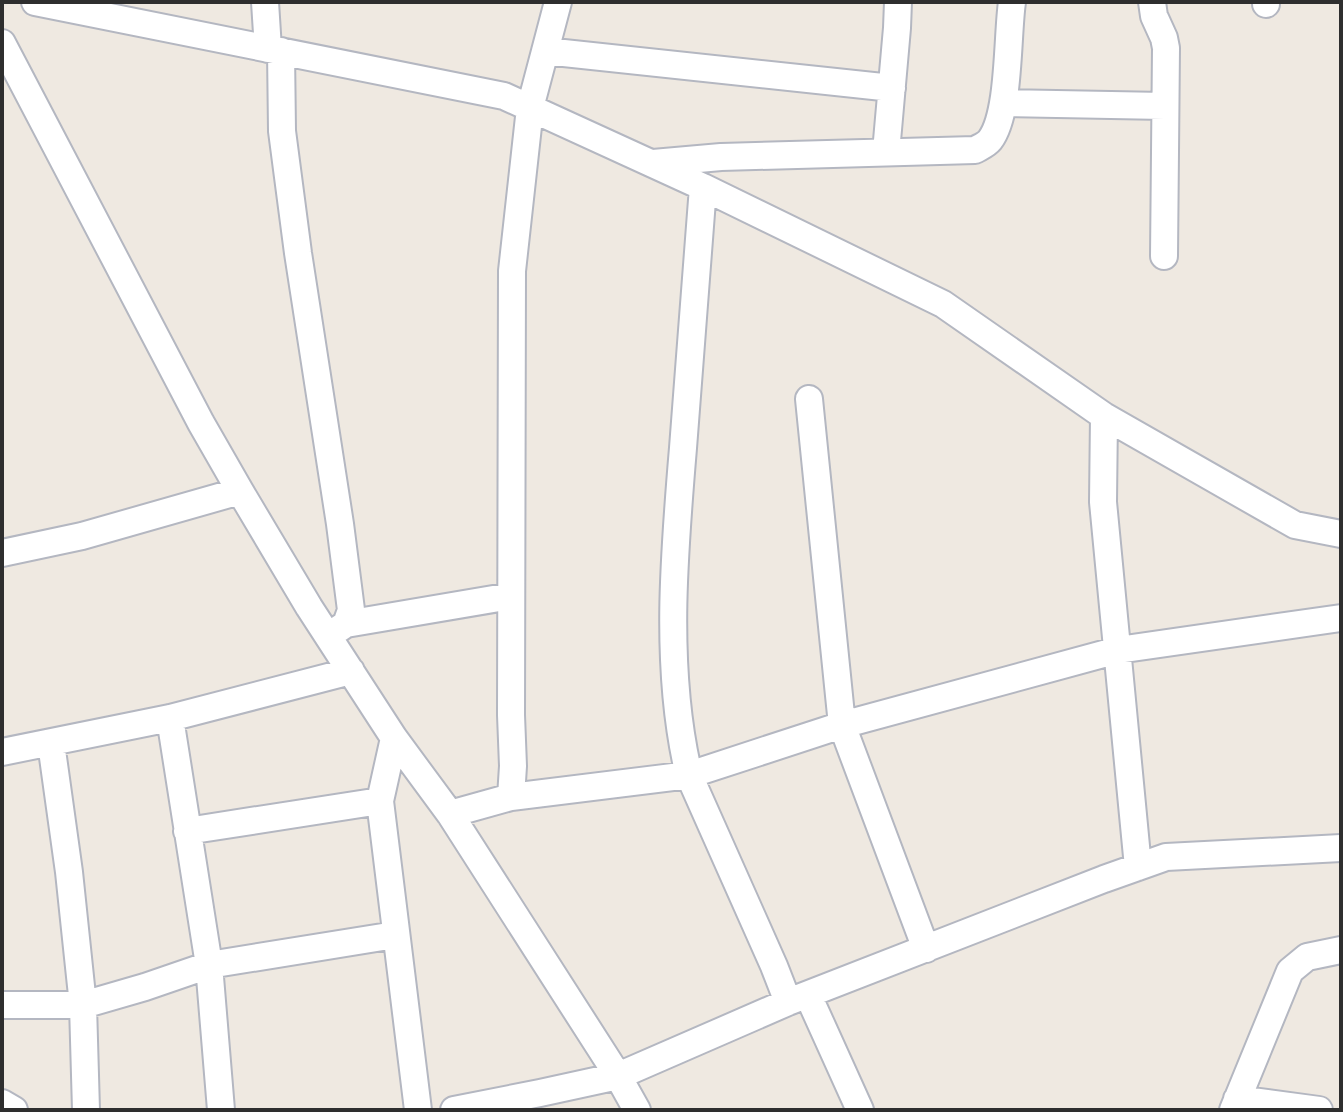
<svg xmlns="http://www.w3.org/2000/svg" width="1343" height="1112" viewBox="0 0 1343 1112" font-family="Commissioner,sans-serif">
<rect width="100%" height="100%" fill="#efe9e1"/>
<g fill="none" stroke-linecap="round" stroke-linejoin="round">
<defs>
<path id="minor" d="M35 2 504 96 703 187 943 304 1104 416 1295 525 1341 534
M265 2 268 49
M1152 2 1154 16 1164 38 1166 48 1164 256
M1266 4V2
M2 43 201 423 240 491 309 607 394 738 450 814 618 1076 637 1110
M281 51 282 131 298 253 340 524 351 610 346 624
M545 51 892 88
M1003 103 1165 106
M886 152 897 28 898 2
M653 163 721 157 975 150C980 147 986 145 990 140 1010 114 1007 36 1012 2
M703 187C696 274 689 361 683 448 674 554 664 671 689 775L774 966 788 1002
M809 399 842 725 926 949
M1104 416 1103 502 1138 867
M2 553 82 536 240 491
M334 632 346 624 511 596
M170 718 209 965 221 1110
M394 738 380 801 418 1110
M51 743 69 872 83 1005 86 1110
M2 752 170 718 351 671
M511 797 513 766 511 715 512 271 530 108 558 2
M450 814 511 797 689 775 842 725 1118 650 1341 618
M187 831 380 801
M808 995 860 1110
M2 1005H83L145 987 209 965 395 935
M1237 1099 1319 1110
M2 1103 14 1110
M454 1110 540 1093 618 1076 788 1002 1104 879 1166 857 1341 848
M1233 1110 1290 971 1307 957 1341 950"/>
</defs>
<use href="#minor" stroke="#b4b7c1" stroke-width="30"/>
<use href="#minor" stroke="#fff" stroke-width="26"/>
</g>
<rect width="1343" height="1112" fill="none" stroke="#2e2e2e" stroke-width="8"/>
</svg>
